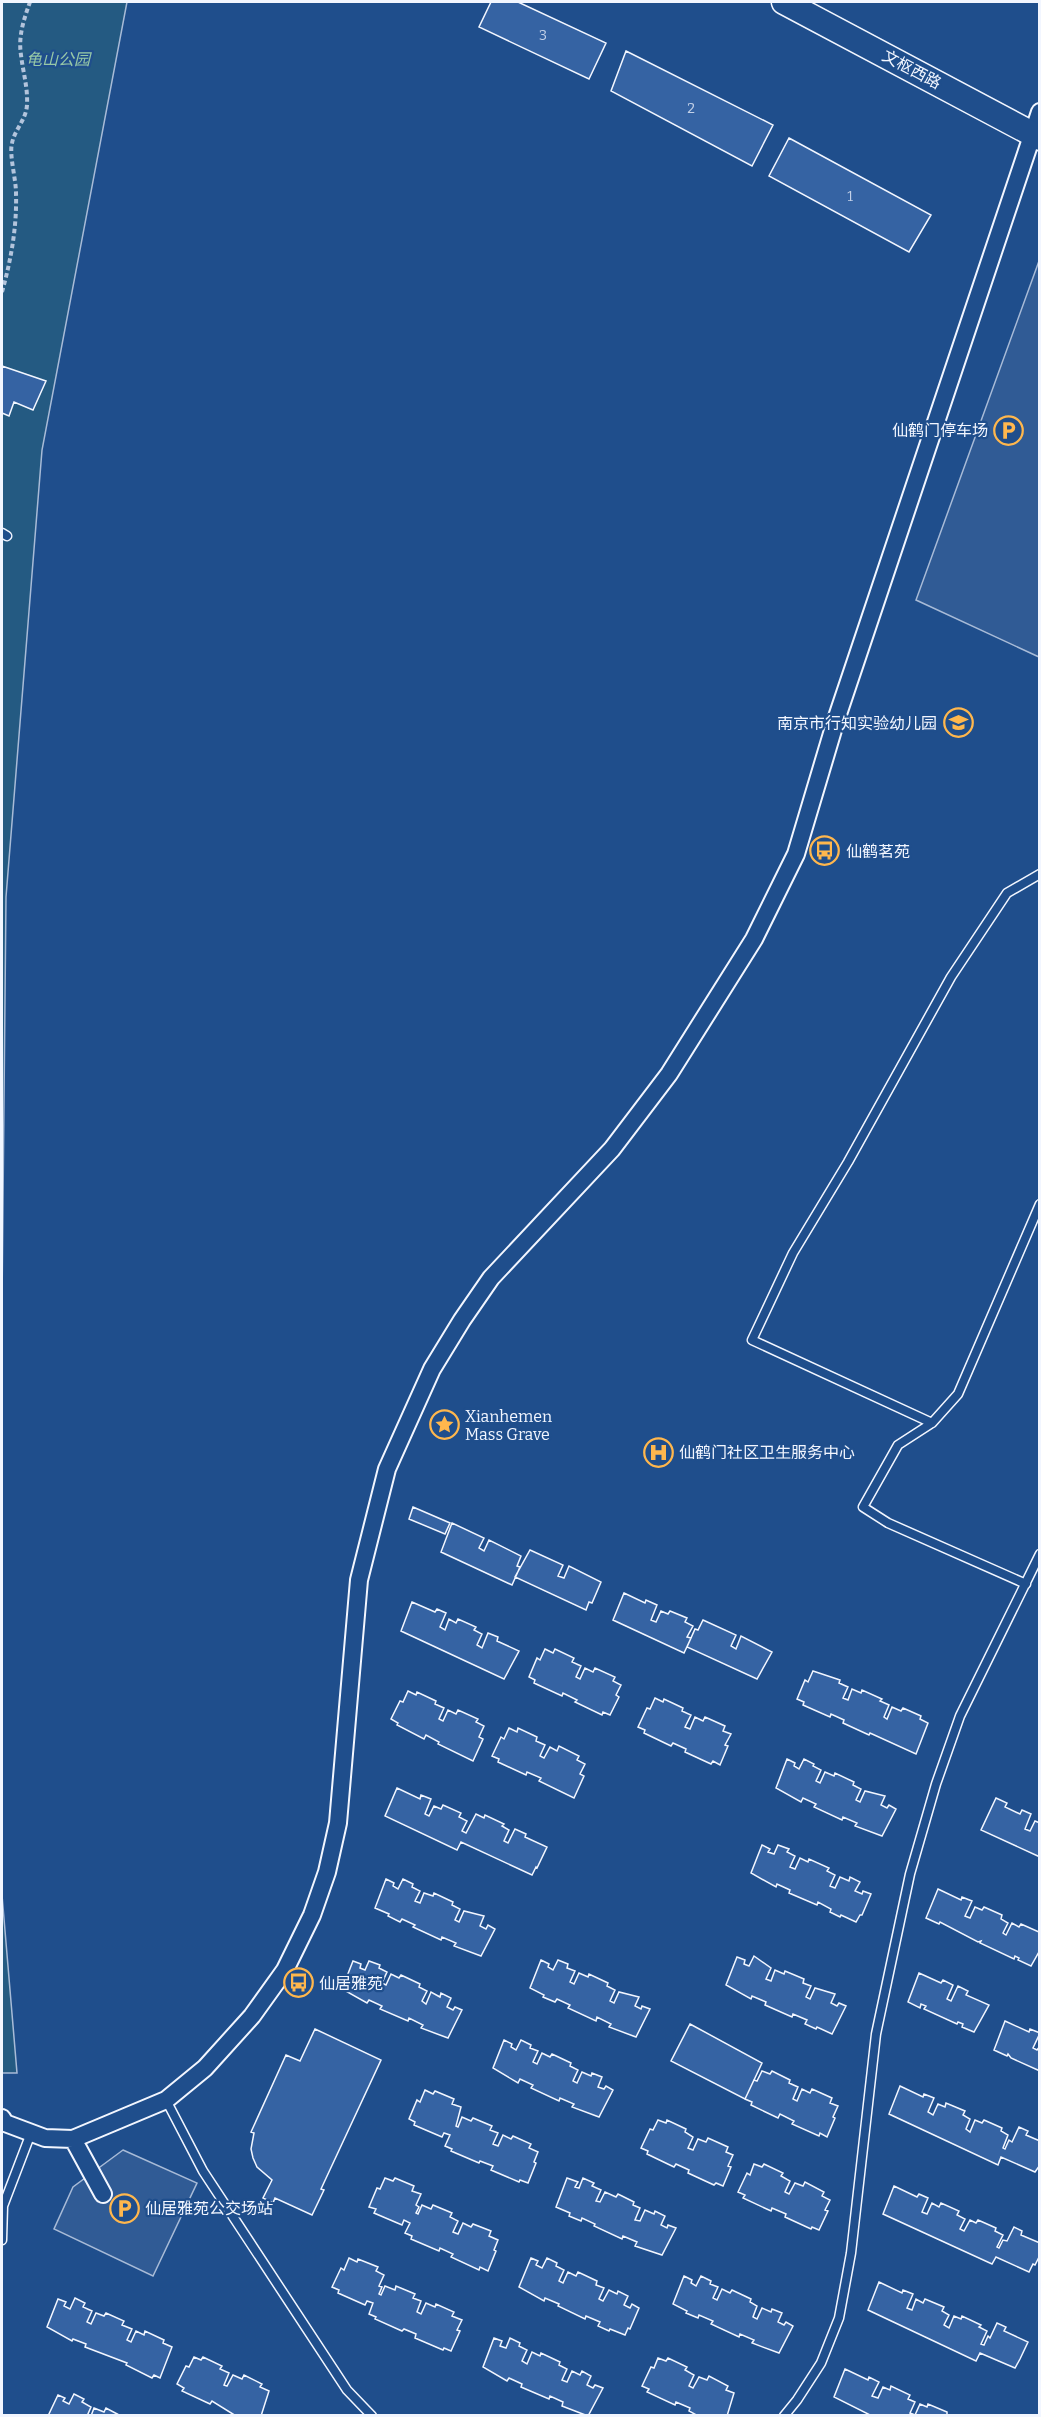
<svg xmlns="http://www.w3.org/2000/svg" width="1041" height="2417" viewBox="0 0 1041 2417" font-family="Bitter,'Noto Sans SC',serif">
<rect width="100%" height="100%" fill="#1f4e8c"/>
<path fill="#245a82" stroke="#a8bbd7" stroke-width="1.5" d="M2 2H127L42 450 6 897 2 1304Z
M2 1895 17 2073H2Z"/>
<path fill="#305b95" stroke="#a8bbd7" stroke-width="1.5" d="M1039 261V657L916 600Z
M123 2150 197 2183 153 2276 54 2229 73 2187Z"/>
<path fill="#3563a3" stroke="#f2f6ff" stroke-width="1.5" d="M491 2H518L606 43 589 79 479 27Z
M626 51 773 125 752 166 611 91Z
M789 138 931 215 909 252 769 176Z
M2 366 46 381 33 410 14 402 9 416 2 413Z
M413 1507 450 1523 445 1534 409 1519Z
M452 1523 484 1538 479 1548 484 1551 489 1540 521 1556 517 1566 520 1567 512 1585 441 1552Z
M530 1550 563 1565 558 1576 564 1578 569 1566 601 1582 592 1603 589 1602 586 1610 515 1577Z
M624 1593 645 1603 646 1600 657 1605 651 1620 656 1622 661 1611 668 1614 670 1611 687 1618 685 1622 693 1626 687 1637 691 1638 684 1653 613 1620Z
M412 1602 435 1612 437 1609 446 1613 440 1627 445 1630 449 1619 456 1623 458 1619 476 1627 474 1630 482 1634 477 1645 482 1648 488 1633 498 1637 497 1641 519 1651 504 1679 401 1631Z
M703 1620 736 1635 731 1646 736 1649 741 1636 772 1652 757 1679 687 1647 695 1629 698 1630Z
M545 1649 553 1653 555 1649 574 1658 572 1662 581 1666 576 1677 580 1679 585 1668 593 1672 595 1668 615 1677 613 1681 621 1685 616 1695 619 1697 610 1715 603 1712 602 1715 575 1702 577 1700 563 1693 562 1696 534 1683 535 1680 529 1677 537 1658 540 1660Z
M813 1671 840 1680 839 1683 848 1687 843 1698 848 1700 852 1689 861 1693 862 1690 882 1699 880 1701 889 1705 884 1717 887 1719 892 1707 901 1711 903 1708 921 1716 920 1719 928 1723 916 1754 870 1733 869 1735 843 1723 844 1720 831 1714 830 1717 803 1705 804 1702 797 1699 805 1680 808 1682Z
M408 1691 416 1695 417 1692 436 1701 435 1704 444 1708 439 1719 443 1721 448 1710 456 1714 458 1710 478 1719 476 1722 484 1726 479 1737 483 1739 473 1761 438 1744 439 1742 426 1735 424 1739 397 1725 398 1723 391 1719 400 1701 403 1702Z
M655 1698 663 1702 664 1699 683 1708 682 1711 691 1715 685 1727 690 1729 695 1717 703 1721 705 1717 725 1726 723 1731 731 1734 725 1745 728 1746 720 1765 713 1761 711 1764 685 1752 686 1749 673 1743 671 1746 644 1733 645 1730 638 1727 647 1708 650 1709Z
M509 1728 517 1732 518 1728 537 1737 536 1741 545 1745 540 1756 544 1758 550 1747 557 1751 559 1746 579 1756 577 1760 585 1764 580 1774 584 1776 574 1798 539 1781 541 1778 527 1772 526 1775 498 1762 499 1759 492 1756 501 1737 504 1739Z
M787 1759 795 1763 794 1766 799 1769 804 1759 814 1764 813 1766 821 1770 816 1781 820 1783 825 1772 834 1776 835 1773 854 1782 853 1785 861 1789 856 1800 860 1802 865 1791 885 1796 881 1805 887 1808 889 1805 896 1809 882 1836 855 1826 857 1823 843 1817 842 1820 814 1807 816 1804 803 1798 801 1802 776 1788Z
M397 1788 420 1799 421 1795 431 1799 425 1814 429 1816 434 1806 441 1809 443 1805 461 1813 459 1817 467 1821 462 1831 466 1833 476 1814 484 1818 485 1815 504 1824 502 1826 509 1830 504 1841 508 1843 515 1829 526 1834 525 1837 547 1847 537 1868 536 1867 532 1875 461 1842 457 1850 385 1816Z
M996 1798 1007 1803 1005 1807 1020 1814 1022 1810 1031 1814 1025 1829 1030 1831 1035 1821 1040 1823V1857L981 1830Z
M762 1845 770 1849 768 1852 774 1854 778 1845 789 1849 787 1852 795 1856 790 1867 795 1869 800 1858 808 1862 809 1859 829 1868 827 1871 835 1875 830 1886 835 1888 840 1877 849 1881 850 1877 860 1882 855 1891 862 1894 863 1891 871 1894 862 1915H860L856 1922 841 1915 840 1917 830 1912 831 1909 818 1902 817 1905 789 1893 790 1890 777 1884 776 1887 751 1873Z
M386 1879 394 1883 393 1886 398 1889 403 1879 413 1884 412 1887 420 1891 415 1901 420 1903 424 1893 433 1896 434 1893 453 1902 452 1905 460 1909 455 1920 459 1922 464 1911 484 1916 480 1926 486 1929 488 1925 495 1929 481 1956 454 1946 456 1943 442 1937 441 1940 413 1927 415 1925 402 1919 400 1922 388 1916 389 1914 375 1908Z
M938 1889 961 1900 962 1897 972 1901 965 1916 970 1918 975 1907 982 1910 984 1907 1002 1915 1001 1919 1008 1923 1003 1933 1006 1935 1012 1923 1019 1927 1021 1924 1039 1932 1040 1950 1031 1966 1018 1960 1019 1958 1015 1956 1014 1959 980 1943 981 1941 978 1942 940 1922 939 1924 926 1918Z
M754 1956 771 1968 766 1979 771 1981 775 1970 784 1974 785 1971 804 1979 803 1983 811 1986 806 1997 810 1999 815 1988 835 1994 831 2003 837 2006 839 2003 846 2006 832 2034 817 2027 816 2029 805 2024 807 2020 793 2014 792 2017 765 2005 766 2002 752 1996 751 1999 726 1985 737 1957 745 1960 744 1964 749 1966Z
M541 1960 549 1964 548 1967 553 1970 558 1960 568 1964 567 1968 575 1971 570 1982 574 1984 579 1973 588 1977 589 1974 608 1983 607 1986 615 1990 610 2001 614 2003 619 1992 639 1997 635 2006 641 2009 642 2006 650 2009 636 2037 609 2027 611 2024 597 2017 596 2021 568 2008 570 2005 557 1999 555 2002 543 1997 544 1995 530 1988Z
M353 1961 361 1964 360 1968 365 1970 369 1961 380 1965 379 1968 387 1972 382 1983 386 1985 391 1974 399 1978 401 1975 420 1984 419 1987 427 1991 422 2001 426 2004 431 1992 440 1997 441 1993 451 1998 447 2007 453 2010 455 2007 462 2010 448 2038 421 2028 423 2025 409 2018 408 2021 380 2009 382 2006 369 2000 367 2003 342 1989Z
M919 1973 941 1983 943 1980 953 1985 947 1999 951 2001 958 1986 968 1991 966 1995 989 2005 974 2032 962 2027 963 2024 958 2022 957 2024 924 2009 926 2006 921 2004 920 2008 908 2002Z
M1005 2021 1029 2032 1030 2029 1040 2033 1033 2048 1037 2050 1040 2046V2071L1011 2058 1008 2054 1007 2056 994 2050Z
M690 2024 762 2063 745 2099 671 2061Z
M315 2029 381 2060 321 2189 324 2190 312 2215 275 2198 273 2203 263 2198 272 2180 257 2167 253 2158 251 2149 254 2133 251 2132 286 2055 300 2061Z
M504 2040 512 2044 511 2047 516 2050 521 2040 531 2045 530 2048 538 2051 533 2062 537 2064 542 2053 550 2057 552 2054 571 2063 570 2066 578 2070 573 2081 577 2083 582 2072 591 2076 592 2073 602 2077 598 2087 604 2089 606 2086 613 2090 599 2117 572 2107 574 2104 560 2098 559 2101 531 2088 533 2085 520 2079 518 2083 493 2068Z
M762 2071 770 2074 772 2071 790 2080 789 2083 798 2087 793 2099 797 2101 802 2089 810 2093 812 2089 832 2098 830 2103 838 2106 833 2117 835 2118 827 2137 820 2133 819 2136 792 2124 794 2121 780 2114 778 2118 751 2105 752 2102 745 2099 754 2080 757 2081Z
M900 2086 923 2097 924 2094 934 2098 928 2112 933 2115 938 2104 945 2107 946 2103 965 2111 963 2115 970 2119 966 2129 970 2132 975 2120 982 2123 984 2120 1002 2128 1001 2131 1008 2135 1003 2148 1005 2149 1009 2140 1012 2142 1019 2127 1028 2131 1026 2135 1040 2141V2165L1035 2172 1001 2157 998 2165 889 2114Z
M425 2090 433 2094 435 2091 454 2099 452 2104 461 2107 456 2126 458 2127 462 2117 471 2121 473 2118 492 2126 490 2130 498 2133 493 2144 498 2146 503 2135 511 2139 513 2136 531 2144 529 2148 538 2152 534 2162 536 2163 528 2183 520 2180 519 2182 491 2170 493 2166 480 2161 479 2163 451 2151 452 2149 445 2146 450 2135 444 2133 442 2137 414 2125 415 2122 409 2119 417 2100 420 2102Z
M658 2120 666 2123 667 2120 686 2129 685 2132 693 2137 688 2148 693 2150 698 2139 706 2142 708 2138 728 2147 726 2152 733 2155 728 2166 731 2167 723 2186 716 2183 714 2185 688 2173 689 2170 676 2164 674 2167 647 2154 648 2151 641 2148 650 2129 653 2130Z
M754 2164 762 2167 764 2164 783 2173 781 2176 790 2181 785 2192 789 2194 795 2183 803 2186 805 2182 824 2192 822 2196 830 2200 825 2210 828 2211 819 2230 812 2227 811 2229 785 2217 786 2214 772 2208 771 2211 743 2198 745 2195 738 2192 747 2173 750 2175Z
M385 2178 393 2181 395 2178 414 2186 412 2191 421 2194 416 2205 419 2207 416 2213 418 2214 422 2205 431 2209 433 2205 452 2213 450 2217 458 2221 453 2232 458 2234 463 2223 471 2227 473 2224 491 2231 489 2236 498 2240 494 2250 496 2251 488 2271 480 2267 479 2270 451 2257 453 2254 440 2248 439 2251 411 2239 412 2236 405 2233 410 2223 404 2220 402 2225 374 2213 376 2209 369 2207 377 2188 380 2189Z
M567 2178 578 2182 575 2187 579 2188 583 2178 594 2183 592 2186 601 2190 596 2201 600 2202 605 2192 616 2197 618 2194 634 2202 633 2205 640 2208 635 2220 640 2221 645 2210 654 2214 655 2211 665 2216 661 2225 667 2228 668 2225 676 2228 662 2255 635 2246 637 2242 623 2236 622 2239 594 2226 595 2224 582 2218 581 2221 569 2216 570 2213 556 2207Z
M894 2186 917 2197 919 2194 928 2198 922 2212 927 2214 932 2203 939 2207 941 2203 959 2211 957 2215 965 2219 960 2229 964 2231 970 2220 976 2223 978 2220 996 2228 995 2231 1003 2235 997 2247 999 2248 1003 2240 1007 2241 1014 2227 1022 2231 1021 2235 1040 2243V2255L1035 2265 1033 2264 1029 2272 996 2257 992 2264 883 2214Z
M349 2258 357 2262 358 2259 378 2267 376 2271 384 2275 379 2286 382 2287 379 2294 381 2295 385 2286 395 2290 396 2286 415 2294 413 2298 421 2301 417 2312 421 2314 426 2303 435 2307 436 2304 454 2312 452 2316 462 2320 457 2330 460 2331 451 2351 444 2348 443 2350 415 2338 416 2334 404 2329 402 2331 375 2319 376 2317 369 2314 373 2303 367 2301 365 2305 338 2293 339 2290 332 2287 341 2268 344 2270Z
M531 2258 538 2261 536 2265 542 2268 547 2258 557 2263 556 2266 564 2270 559 2281 563 2283 568 2272 576 2276 578 2272 597 2281 596 2285 604 2288 599 2299 603 2301 609 2290 617 2294 618 2291 628 2296 624 2305 630 2308 632 2304 639 2308 630 2329 628 2328 625 2335 610 2329 609 2331 598 2326 600 2322 586 2316 585 2319 558 2306 559 2304 545 2298 544 2301 519 2287Z
M684 2276 692 2280 691 2283 696 2286 701 2276 711 2281 710 2284 718 2287 713 2298 717 2300 722 2289 730 2293 732 2290 751 2299 750 2302 757 2306 753 2317 757 2319 762 2308 771 2312 772 2309 782 2313 778 2322 784 2325 786 2322 793 2326 779 2353 752 2343 754 2340 740 2334 739 2337 711 2324 713 2321 699 2315 698 2318 686 2313 687 2311 673 2304Z
M879 2282 902 2293 903 2290 913 2294 907 2308 912 2310 916 2299 923 2303 925 2299 944 2307 942 2311 949 2315 944 2325 949 2328 954 2316 961 2319 962 2316 981 2325 979 2327 987 2331 981 2344 984 2345 988 2336 990 2338 997 2323 1006 2327 1004 2331 1028 2342 1020 2359 1015 2368 980 2353 976 2361 868 2310Z
M75 2298 85 2303 83 2307 92 2311 87 2322 91 2324 96 2313 104 2316 106 2313 124 2321 122 2325 132 2329 127 2340 131 2342 136 2331 144 2335 145 2331 164 2340 163 2343 172 2347 160 2378 154 2375 152 2378 126 2365 127 2363 85 2347 86 2344 73 2339 72 2341 47 2327 58 2299 66 2302 64 2306 70 2309Z
M494 2338 502 2341 500 2346 506 2348 510 2338 520 2343 519 2346 527 2350 522 2361 527 2364 532 2352 540 2356 541 2353 560 2362 559 2365 567 2369 562 2380 567 2382 572 2371 580 2375 582 2371 591 2376 587 2385 593 2388 595 2385 603 2388 588 2416 562 2406 563 2402 550 2396 549 2399 521 2387 522 2384 509 2378 507 2381 483 2367Z
M194 2357 201 2360 203 2357 222 2366 220 2369 229 2373 224 2385 227 2386 233 2375 242 2379 244 2375 262 2384 260 2387 269 2391 261 2416H236L212 2401 210 2404 182 2391 184 2388 177 2384 186 2366 189 2367Z
M658 2358 666 2361 668 2358 687 2367 685 2370 694 2375 689 2386 693 2388 699 2377 707 2380 709 2376 728 2386 726 2390 734 2393 727 2416H698L689 2411 690 2408 676 2402 675 2405 647 2392 649 2389 642 2386 651 2367 654 2368Z
M845 2369 868 2380 869 2377 879 2382 872 2396 878 2398 883 2387 890 2390 891 2386 910 2395 908 2399 915 2402 910 2413 915 2415 920 2404 927 2407 928 2404 947 2412V2416H872L834 2397Z
M74 2394 84 2399 82 2402 91 2407 87 2416H48L58 2395 65 2398 63 2401 69 2404Z
M94 2408 104 2412 106 2408 121 2416H91Z"/>
<g fill="none" stroke-linecap="round" stroke-linejoin="round">
<defs>
<path id="lane" d="M2 533 7 536
M932 1423 752 1340 793 1253 848 1162 951 977 1007 893 1040 874
M1026 1584 888 1523 863 1507 898 1445 932 1423 958 1394 1040 1204
M166 2100 203 2171 347 2390 372 2416
M2 2240 3 2206 31 2133
M784 2416 797 2400 821 2363 839 2318 851 2253 876 2034 910 1874 936 1784 960 1716 1040 1554"/>
<path id="street" d="M2 2118 5 2123 45 2138 73 2139 166 2100 205 2068 252 2016 285 1970 312 1915 327 1872 338 1823 359 1580 387 1469 432 1369 462 1320 491 1278 612 1149 669 1074 754 939 796 854 836 720 1040 112
M73 2139 103 2194"/>
<path id="secondary" d="M784 2 1040 138"/>
</defs>
<use href="#lane" stroke="#f2f6ff" stroke-width="11"/>
<use href="#street" stroke="#f2f6ff" stroke-width="20"/>
<use href="#secondary" stroke="#f2f6ff" stroke-width="27"/>
<path stroke="#b3c4dc" stroke-width="4" stroke-dasharray="4.5 3" stroke-linecap="butt" d="M2 292C11 260 17 227 16 193 16 179 9 155 12 143 15 129 26 120 27 105 28 88 23 72 21 55 18 36 24 19 30 2"/>
<use href="#lane" stroke="#1f4e8c" stroke-width="8"/>
<use href="#street" stroke="#1f4e8c" stroke-width="16"/>
<use href="#secondary" stroke="#1f4e8c" stroke-width="24"/>
</g>
<defs>
<symbol id="parking-ring" viewBox="-11 -11 22 22"><circle r="9.5" fill="#1f4e8c" stroke="#ffb74d" stroke-width="1.5"/><path d="M-3.5-5.5H1a3.5 3.5 0 0 1 0 7H-1V5.5H-3.5ZM-1-3.4V-.6H.8a1.4 1.4 0 0 0 0-2.8Z" fill="#ffb74d"/></symbol>
<symbol id="school-ring" viewBox="-11 -11 22 22"><circle r="9.5" fill="#1f4e8c" stroke="#ffb74d" stroke-width="1.5"/><path d="M0-5L7-2L0 1L-7-2ZM-4 1L0 2.5L4 1V4Q0 6-4 4Z" fill="#ffb74d"/></symbol>
<symbol id="bus-ring" viewBox="-11 -11 22 22"><circle r="9.5" fill="#1f4e8c" stroke="#ffb74d" stroke-width="1.5"/><path d="M-5-6H5V4H4V6H2V4H-2V6H-4V4H-5ZM-3.5-4V0h7V-4ZM-3.5 1.2v1.5H-2V1.2ZM2 1.2v1.5H3.5V1.2Z" fill="#ffb74d"/></symbol>
<symbol id="sight-ring" viewBox="-11 -11 22 22"><circle r="9.5" fill="#1f4e8c" stroke="#ffb74d" stroke-width="1.5"/><path d="M0-6L1.8-2.2L6-1.7L2.9 1.2L3.7 5.4L0 3.3L-3.7 5.4L-2.9 1.2L-6-1.7L-1.8-2.2Z" fill="#ffb74d"/></symbol>
<symbol id="hospital-ring" viewBox="-11 -11 22 22"><circle r="9.5" fill="#1f4e8c" stroke="#ffb74d" stroke-width="1.5"/><path d="M-5-5h3v3.5h4V-5h3V5h-3V1.5h-4V5h-3Z" fill="#ffb74d"/></symbol>
</defs>
<g fill-rule="evenodd">
<use href="#parking-ring" x="992" y="414" width="33" height="33"/>
<use href="#school-ring" x="942" y="706" width="33" height="33"/>
<use href="#bus-ring" x="808" y="834" width="33" height="33"/>
<use href="#sight-ring" x="428" y="1408" width="33" height="33"/>
<use href="#hospital-ring" x="642" y="1436" width="33" height="33"/>
<use href="#bus-ring" x="282" y="1966" width="33" height="33"/>
<use href="#parking-ring" x="108" y="2192" width="33" height="33"/>
</g>
<g text-anchor="middle" stroke-width="4.5" stroke-linejoin="round" paint-order="stroke">
<g font-size="14" fill="#c3d1e8">
<text x="543" y="40">3</text>
<text x="691" y="113">2</text>
<text x="850" y="201">1</text>
</g>
<g font-size="16" font-style="italic" fill="#97c8a6" stroke="#1f4e8c">
<text x="58" y="65">龟山公园</text>
</g>
<g font-size="16" fill="#f2f6ff" stroke="#1f4e8c">
<text transform="translate(912 69) rotate(28)" y="6">文枢西路</text>
</g>
<g font-size="16" fill="#f2f6ff" stroke="#1f4e8c" text-anchor="start">
<text x="988" y="436" text-anchor="end">仙鹤门停车场</text>
<text x="937" y="729" text-anchor="end">南京市行知实验幼儿园</text>
<text x="846" y="857">仙鹤茗苑</text>
<text x="465" y="1422">Xianhemen<tspan x="465" dy="18">Mass Grave</tspan></text>
<text x="679" y="1458">仙鹤门社区卫生服务中心</text>
<text x="319" y="1989">仙居雅苑</text>
<text x="145" y="2214">仙居雅苑公交场站</text>
</g>
</g>
<rect width="1041" height="2417" fill="none" stroke="#f2f6ff" stroke-width="6"/>
</svg>
